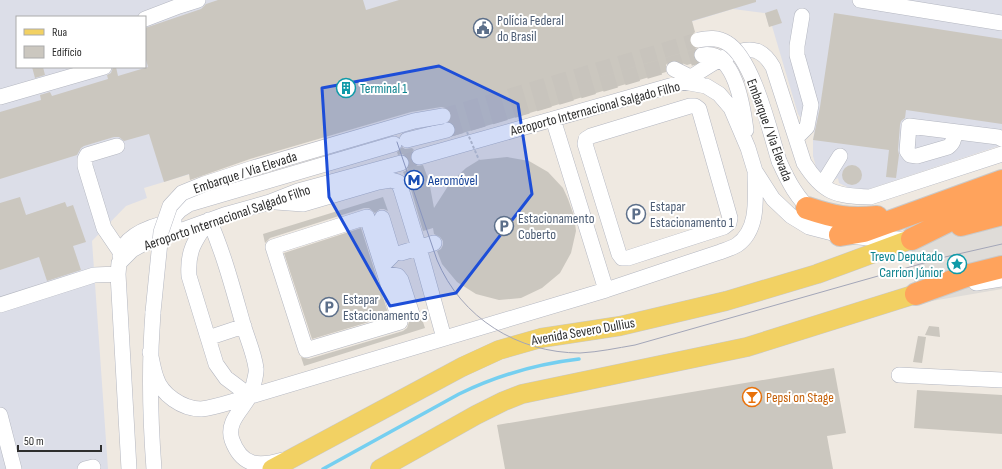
<svg xmlns="http://www.w3.org/2000/svg" width="1002" height="469" viewBox="0 0 1002 469" font-family="'Sofia Sans Condensed',sans-serif">
<rect width="100%" height="100%" fill="#efe9e1"/>
<path fill="#dcdee8" fill-rule="evenodd" d="M0 0H1002V131L999 146 863 191 851 189 839 183 838 178 832 181 818 174 813 156V140L818 107 802 117H800L798 114 772 26H769L765 13 733 9 144 188 147 198 126 206 92 241 108 469H0ZM17 17H145V67H17Z"/>
<path fill="#dfdcd8" d="M1002 193V289L920 303 915 294 911 239Z"/>
<g fill="none" stroke-linecap="round" stroke-linejoin="round">
<path stroke="#75cff0" stroke-width="3.5" d="M323 469 459 394C498 375 536 364 579 359"/>
</g>
<path fill="#cbc7bf" d="M218 0H363L366 10 399 0H756V2L692 21 695 32 690 37 689 41 691 46 696 49 693 55 694 59 697 62 687 65 673 60 669 61 666 65V72L453 136 456 133V128L454 124 450 122 452 114 450 111 446 108 441 107 411 112 250 159 190 180 189 174 164 182 149 134 124 141 119 137H114L84 146 81 148 77 155 0 179V112L41 100 40 95 50 92 52 96 108 79 107 75 111 73 113 67H116L118 76 148 67 145 56V28L201 9 206 4Z
M777 9 782 23 769 27 765 13Z
M834 13 1002 39V124L906 110 905 118 901 121 900 125 898 150 899 155 896 178 886 177 889 150 813 140 820 107Z
M32 67H43L45 75 35 78Z
M402 147 405 149 412 148 414 150 410 154V159L412 163 417 166 423 165 429 181 434 208 450 183 466 168 479 160 507 157 529 161 548 172 563 188 568 199 574 216 576 231 571 253 560 273 542 288 521 298 499 300 476 294 457 282 442 264 437 251 441 249 443 245V241L440 237 434 234 433 228 423 231 410 186 403 172 407 170 410 166V160L407 156 403 154 398 155 397 152Z
M842 175a10 10 0 1 1 20 0a10 10 0 1 1-20 0Z
M20 197 26 215 65 202 67 207 73 205 86 242 73 246 81 270 47 281 39 257 0 270V203Z
M383 197 388 211 384 209H380L375 213 369 208H364L270 238 265 243 263 234Z
M361 228 389 316 312 339 284 253Z
M421 316 425 328 304 366 301 357 309 359 403 331 407 328 409 322H415L419 320Z
M929 326 939 327 940 337 925 335Z
M918 336 926 337 922 363 913 362Z
M834 368 846 433 827 436 833 469H505L497 425Z
M917 390 1002 395V434L914 428Z"/>
<g fill="none" stroke-linecap="round" stroke-linejoin="round">
<path stroke="#c8c4bd" stroke-width="15" stroke-dasharray="15 8" stroke-linecap="butt" d="M443 116 698 40
M447 130 702 55
M401 163 419 157"/>
<defs>
<path id="minor" d="M860 0 1002 23
M145 19 179 6 198 0
M702 55C735 49 743 107 746 130
M674 69 698 81
M684 82C701 71 736 44 757 51 764 54 769 60 773 67L804 163C823 193 835 196 870 197L1002 154
M0 97 104 67
M690 106H695L699 109 730 218 729 223 724 227 628 258H622L619 254 585 144 586 139 591 136Z
M553 119 606 290
M955 132C954 138 954 143 948 147L917 156 910 155 907 151 909 126 998 137 1002 139
M796 138 807 127 811 105 797 55V46L802 16
M407 140 447 130
M117 146 87 155 85 159V166L104 228 121 253
M419 157 684 82 706 86 719 94 731 108 748 148 755 171 773 199 791 216 809 227 840 235 878 239H905
M779 161C788 181 797 199 815 214
M822 185 840 156
M276 202 303 204 378 182 391 180 398 182 401 189 419 248 444 338
M367 217 400 322 306 350 273 247Z
M382 218 392 251V256L383 265
M209 220C224 254 233 289 243 324 247 338 254 353 256 368 257 372 252 393 249 397 242 410 226 422 232 440 242 467 259 467 283 460
M209 220C195 240 187 251 189 276L216 364 226 378 250 396
M169 222 180 210 189 204 394 144
M401 253 434 243
M120 256C124 234 154 225 174 221
M386 274 398 276 401 280 412 314
M976 283 1002 279
M0 305 94 275 118 274
M153 312C149 365 150 417 154 469
M208 338 244 326
M150 352C152 360 153 369 156 377 161 394 182 409 201 409 211 408 221 405 231 402L606 290 720 252C725 250 732 248 737 245 760 229 755 196 755 171
M899 375 1002 380
M0 415 14 469
M85 469 93 467
M129 469 118 274 119 263 132 250 141 245 224 215 270 202 298 191 401 163"/>
<path id="major" d="M272 469 462 367 499 350 541 338 620 326 726 301 817 274 912 239
M380 469 476 415 504 401 522 394 747 347 916 294"/>
<path id="highway" d="M807 208C834 217 848 220 877 217
M961 225 1002 214
M840 235 864 231 1002 181
M912 239 987 202 1002 196
M916 294 966 276 1002 267"/>
</defs>
<use href="#minor" stroke="#b4b7c1" stroke-width="16"/>
<use href="#major" stroke="#c9c9c9" stroke-width="20"/>
<use href="#highway" stroke="#c9c9c9" stroke-width="24"/>
<use href="#minor" stroke="#fff" stroke-width="15"/>
<use href="#major" stroke="#f2d163" stroke-width="19"/>
<use href="#highway" stroke="#ffa35c" stroke-width="22"/>
<path stroke="#a3a6b8" stroke-width="1" d="M397 142 437 260C461 318 518 353 580 353 599 352 617 348 635 345L945 257 1002 244"/>
<defs>
<path id="minor-bridge" d="M698 40C708 38 718 37 727 43 753 58 770 132 779 161
M153 312 161 232 170 206 182 193 204 184 253 168 414 121 443 116"/>
</defs>
<use href="#minor-bridge" stroke="#b4b7c1" stroke-width="16" stroke-linecap="butt"/>
<path stroke="#c9c9c9" stroke-width="2" stroke-dasharray="3 2" stroke-linecap="butt" d="M467 132 479 160"/>
<use href="#minor-bridge" stroke="#fff" stroke-width="15"/>
</g>
<path fill="#1d4ed8" fill-opacity="0.2" stroke="#1d4ed8" stroke-width="3" stroke-linejoin="round" d="M439 66 518 104 532 194 456 293 390 306 329 197 322 88Z"/>
<defs>
<symbol id="civic-ring" viewBox="-11 -11 22 22"><circle r="9.5" fill="#fff" stroke="#5c6f8a" stroke-width="1.5"/><path d="M-.6-6.5H3V-4.5H.6V-3L4-1V1h2V6H-6V1h2V-1L-.6-3ZM-1.2 2.5V6h2.4V2.5Z" fill="#5c6f8a"/></symbol>
<symbol id="building-ring" viewBox="-11 -11 22 22"><circle r="9.5" fill="#fff" stroke="#0f9aa8" stroke-width="1.5"/><path d="M-4-6H4V6H1V3H-1V6H-4ZM-2.5-4.3h1.7v1.8h-1.7ZM.8-4.3h1.7v1.8H.8ZM-2.5-1h1.7V.8h-1.7ZM.8-1h1.7V.8H.8Z" fill="#0f9aa8"/></symbol>
<symbol id="metro-ring" viewBox="-11 -11 22 22"><circle r="9.5" fill="#fff" stroke="#1a4fb4" stroke-width="1.5"/><path d="M-5.5 5V-5H-3L0 0L3-5H5.5V5H3V-.5L0 4L-3-.5V5Z" fill="#1a4fb4"/></symbol>
<symbol id="parking-ring" viewBox="-11 -11 22 22"><circle r="9.5" fill="#fff" stroke="#5c6f8a" stroke-width="1.5"/><path d="M-3.5-5.5H1a3.5 3.5 0 0 1 0 7H-1V5.5H-3.5ZM-1-3.4V-.6H.8a1.4 1.4 0 0 0 0-2.8Z" fill="#5c6f8a"/></symbol>
<symbol id="sight-ring" viewBox="-11 -11 22 22"><circle r="9.5" fill="#fff" stroke="#0f9aa8" stroke-width="1.5"/><path d="M0-6L1.8-2.2L6-1.7L2.9 1.2L3.7 5.4L0 3.3L-3.7 5.4L-2.9 1.2L-6-1.7L-1.8-2.2Z" fill="#0f9aa8"/></symbol>
<symbol id="bar-ring" viewBox="-11 -11 22 22"><circle r="9.5" fill="#fff" stroke="#e8710a" stroke-width="1.5"/><path d="M-6-5H6L.8 .8V4.5H3.5V6h-7V4.5H-.8V.8Z" fill="#e8710a"/></symbol>
</defs>
<g fill-rule="evenodd">
<use href="#civic-ring" x="472" y="17" width="22" height="22"/>
<use href="#building-ring" x="335" y="77" width="22" height="22"/>
<use href="#metro-ring" x="403" y="169" width="22" height="22"/>
<use href="#parking-ring" x="625" y="203" width="22" height="22"/>
<use href="#parking-ring" x="493" y="215" width="22" height="22"/>
<use href="#sight-ring" x="946" y="253" width="22" height="22"/>
<use href="#parking-ring" x="318" y="296" width="22" height="22"/>
<use href="#bar-ring" x="741" y="386" width="22" height="22"/>
</g>
<g text-anchor="middle" stroke-width="4" stroke-linejoin="round" paint-order="stroke">
<g font-size="14" fill="#4e5e75" stroke="#fff" text-anchor="start">
<text x="497" y="25">Polícia Federal<tspan x="497" dy="16">do Brasil</tspan></text>
<text x="650" y="211">Estapar<tspan x="650" dy="16">Estacionamento 1</tspan></text>
<text x="518" y="223">Estacionamento<tspan x="518" dy="16">Coberto</tspan></text>
<text x="343" y="304">Estapar<tspan x="343" dy="16">Estacionamento 3</tspan></text>
</g>
<g font-size="14" fill="#0d838f" stroke="#fff" text-anchor="start">
<text x="360" y="93">Terminal 1</text>
<text x="943" y="261" text-anchor="end">Trevo Deputado<tspan x="943" dy="16">Carrion Júnior</tspan></text>
</g>
<g font-size="14" fill="#2e2e2e" stroke="#fff">
<text transform="translate(595 108) rotate(-15)" y="5">Aeroporto Internacional Salgado Filho</text>
<text transform="translate(770 130) rotate(70)" y="5">Embarque / Via Elevada</text>
<text transform="translate(245 172) rotate(-18)" y="5">Embarque / Via Elevada</text>
<text transform="translate(227 217) rotate(-19)" y="5">Aeroporto Internacional Salgado Filho</text>
<text transform="translate(583 331) rotate(-10)" y="5">Avenida Severo Dullius</text>
</g>
<g font-size="14" fill="#164399" stroke="#fff" text-anchor="start">
<text x="428" y="185">Aeromóvel</text>
</g>
<g font-size="14" fill="#c56008" stroke="#fff" text-anchor="start">
<text x="766" y="402">Pepsi on Stage</text>
</g>
</g>
<rect x="16" y="16" width="130" height="52" fill="#ffffff" stroke="#ababab"/>
<rect x="24" y="29" width="20" height="6" fill="#f2d163" stroke="#ababab"/>
<text x="52" y="36" font-size="12" fill="#2e2e2e">Rua</text>
<rect x="24" y="46" width="20" height="12" fill="#cbc7bf" stroke="#ababab"/>
<text x="52" y="56" font-size="12" fill="#2e2e2e">Edifício</text>
<path d="M18 445v6h83v-6" fill="none" stroke="#2e2e2e" stroke-width="2"/>
<text x="24" y="445" font-size="12" fill="#2e2e2e" stroke="#ffffff" stroke-width="3" paint-order="stroke">50 m</text>
</svg>
